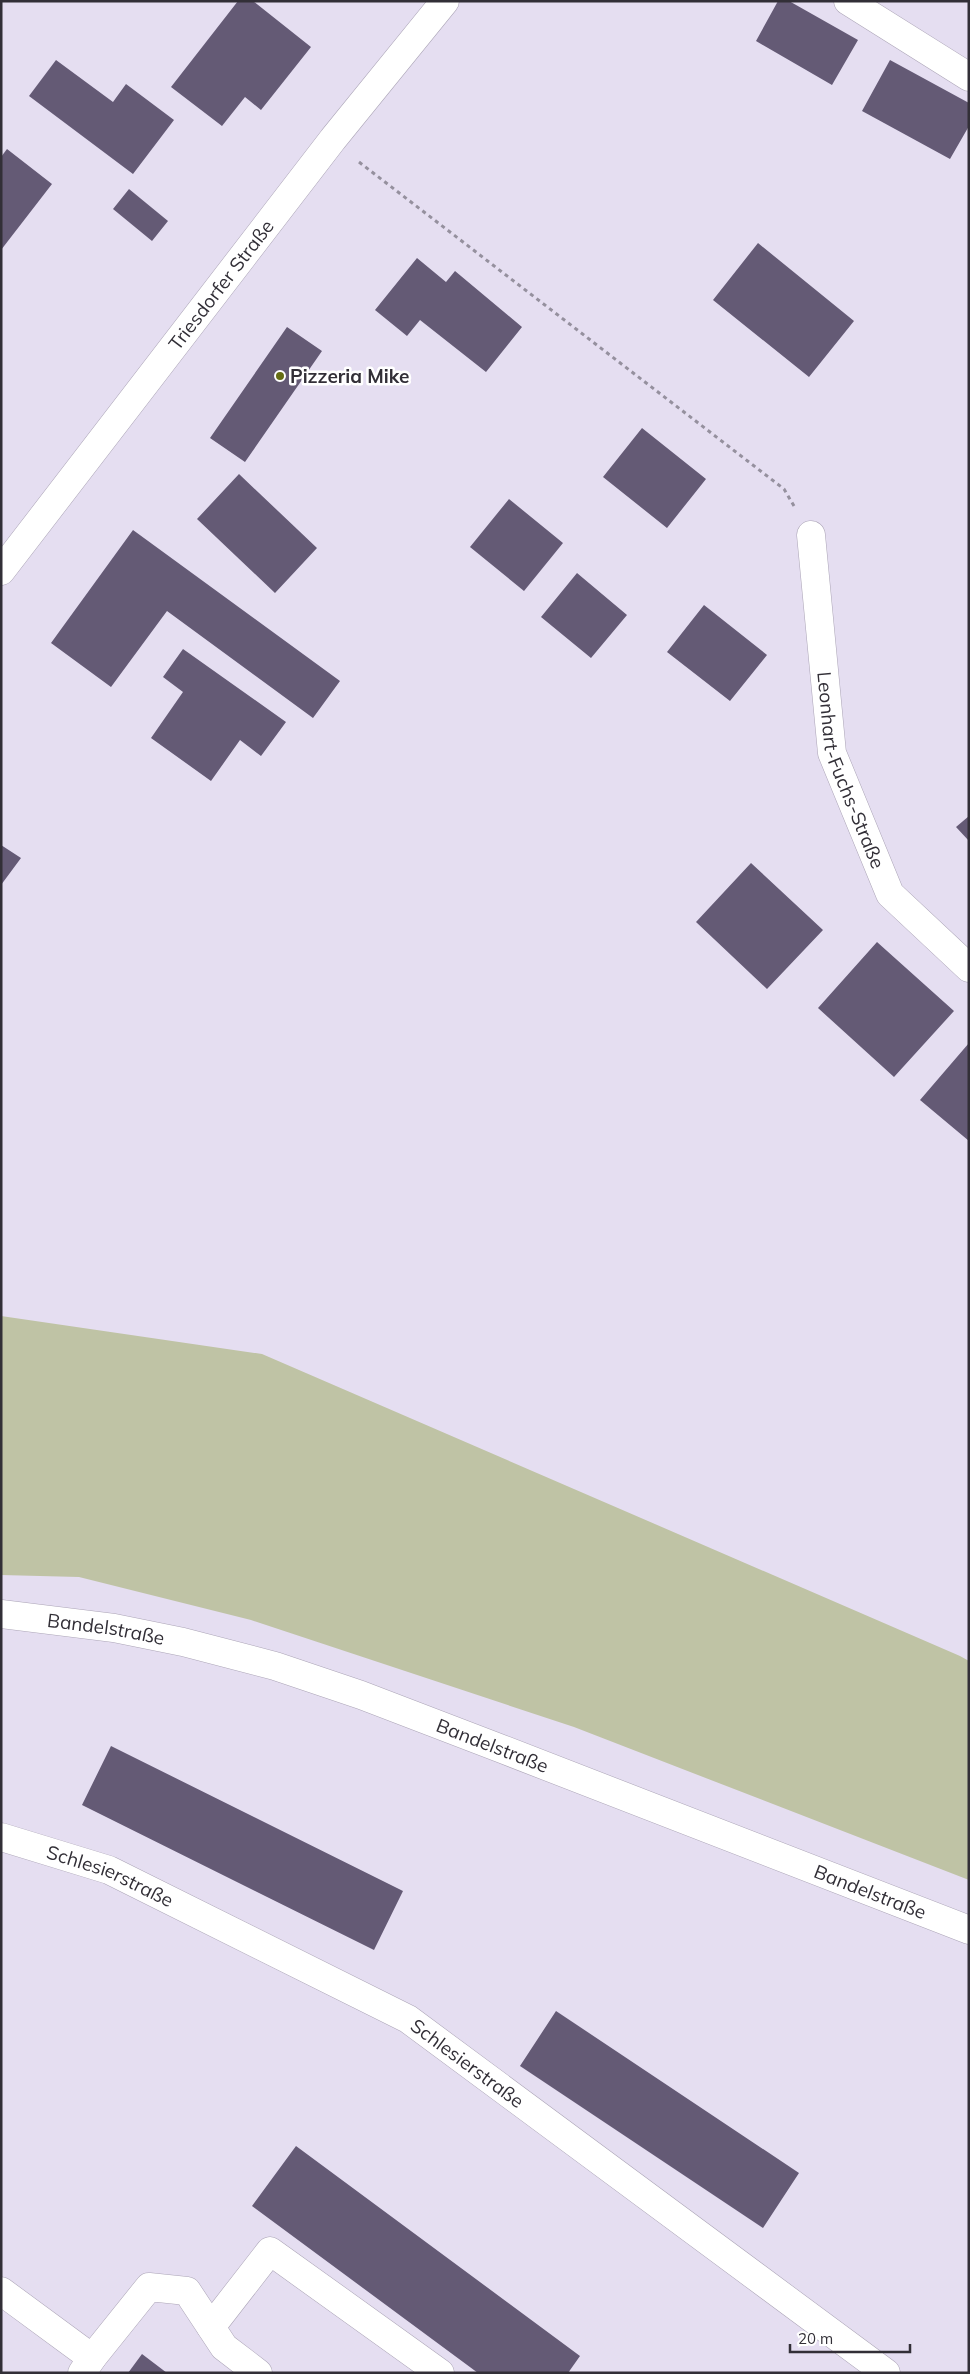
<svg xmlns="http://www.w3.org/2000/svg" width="970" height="2374" viewBox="0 0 970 2374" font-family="Mulish,sans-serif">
<rect width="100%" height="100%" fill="#e5def1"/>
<path fill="#bfc3a5" d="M1 1316 262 1354 960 1656 969 1661V1880L574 1727 251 1620 79 1577 1 1575Z"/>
<path fill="#645a75" d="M238 1H253L311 47 261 110 245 97 222 126 171 87Z
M778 1H789L858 40 832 85 756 41Z
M56 60 113 102 126 84 174 120 133 174 29 96Z
M890 60 969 103V126L950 159 862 111Z
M7 149 52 184 1 250V157Z
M129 189 168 221 152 241 113 209Z
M758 243 854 321 809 377 713 300Z
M417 258 446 282 455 271 522 327 486 372 420 320 407 336 375 310Z
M287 327 322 351 245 462 210 438Z
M642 428 706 479 667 528 603 477Z
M239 474 317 548 275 593 197 519Z
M509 499 563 543 524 591 470 547Z
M133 530 340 681 313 718 167 611 111 687 51 643Z
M577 573 627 615 591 658 541 617Z
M704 605 767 655 730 701 667 652Z
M183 649 286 722 261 756 240 740 211 781 151 738 183 692 163 677Z
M969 816V841L956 827Z
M1 845 21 858 1 885Z
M751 863 823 930 767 989 696 922Z
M877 942 954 1011 894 1077 818 1008Z
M969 1043V1141L920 1100Z
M111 1746 403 1891 374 1950 82 1805Z
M556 2011 799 2173 763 2228 520 2066Z
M296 2146 580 2356 568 2373H478L252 2206Z
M142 2354 167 2373H128Z"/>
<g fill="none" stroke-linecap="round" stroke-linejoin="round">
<defs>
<g id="minor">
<path d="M848 1 969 77"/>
<path id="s1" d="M811 535 832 753 890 894 969 968"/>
<path id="s2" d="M1 571 333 139 445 1"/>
<path id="s3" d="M1 1837 109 1870 408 2019 886 2373"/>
<path d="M1 2291 92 2358 82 2373"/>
<path d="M211 2327 270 2251 440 2373"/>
<path d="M92 2358 149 2287 187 2291 224 2347 258 2373"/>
</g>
<g id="major">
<path id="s4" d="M1 1614 114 1628 183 1642 275 1666 361 1695 502 1749 969 1930"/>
</g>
</defs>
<use href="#minor" stroke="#aca5b7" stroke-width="29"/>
<use href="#major" stroke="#aca5b7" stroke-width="29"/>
<path stroke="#95909e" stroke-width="3" stroke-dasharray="4 4" stroke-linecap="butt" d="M359 162 784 489 794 506"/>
<use href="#minor" stroke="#fff" stroke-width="28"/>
<use href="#major" stroke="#fff" stroke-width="28"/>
</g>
<circle fill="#656d13" stroke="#fff" stroke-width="2" cx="280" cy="376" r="5"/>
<g text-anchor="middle" stroke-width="5" stroke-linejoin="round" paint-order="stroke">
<g font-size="19" fill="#322f37" stroke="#fff">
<text dy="7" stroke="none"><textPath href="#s2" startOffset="361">Triesdorfer Straße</textPath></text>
<text dy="7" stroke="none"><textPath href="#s1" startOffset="240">Leonhart-Fuchs-Straße</textPath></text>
<text dy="7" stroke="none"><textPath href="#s4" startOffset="106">Bandelstraße</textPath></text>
<text dy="7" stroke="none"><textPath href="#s4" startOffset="511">Bandelstraße</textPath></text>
<text dy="7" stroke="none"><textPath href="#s3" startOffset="116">Schlesierstraße</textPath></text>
<text dy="7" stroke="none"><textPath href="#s4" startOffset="916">Bandelstraße</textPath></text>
<text dy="7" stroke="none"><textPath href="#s3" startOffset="521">Schlesierstraße</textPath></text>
</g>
<g font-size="19" font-weight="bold" fill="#322f37" stroke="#fff" text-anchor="start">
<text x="290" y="383">Pizzeria Mike</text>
</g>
</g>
<rect width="970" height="2374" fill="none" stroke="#322f37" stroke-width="5"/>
<path d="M790 2344v8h120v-8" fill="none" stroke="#322f37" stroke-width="2.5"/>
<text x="798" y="2344" font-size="15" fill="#322f37" stroke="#ffffff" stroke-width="4" paint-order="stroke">20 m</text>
</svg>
